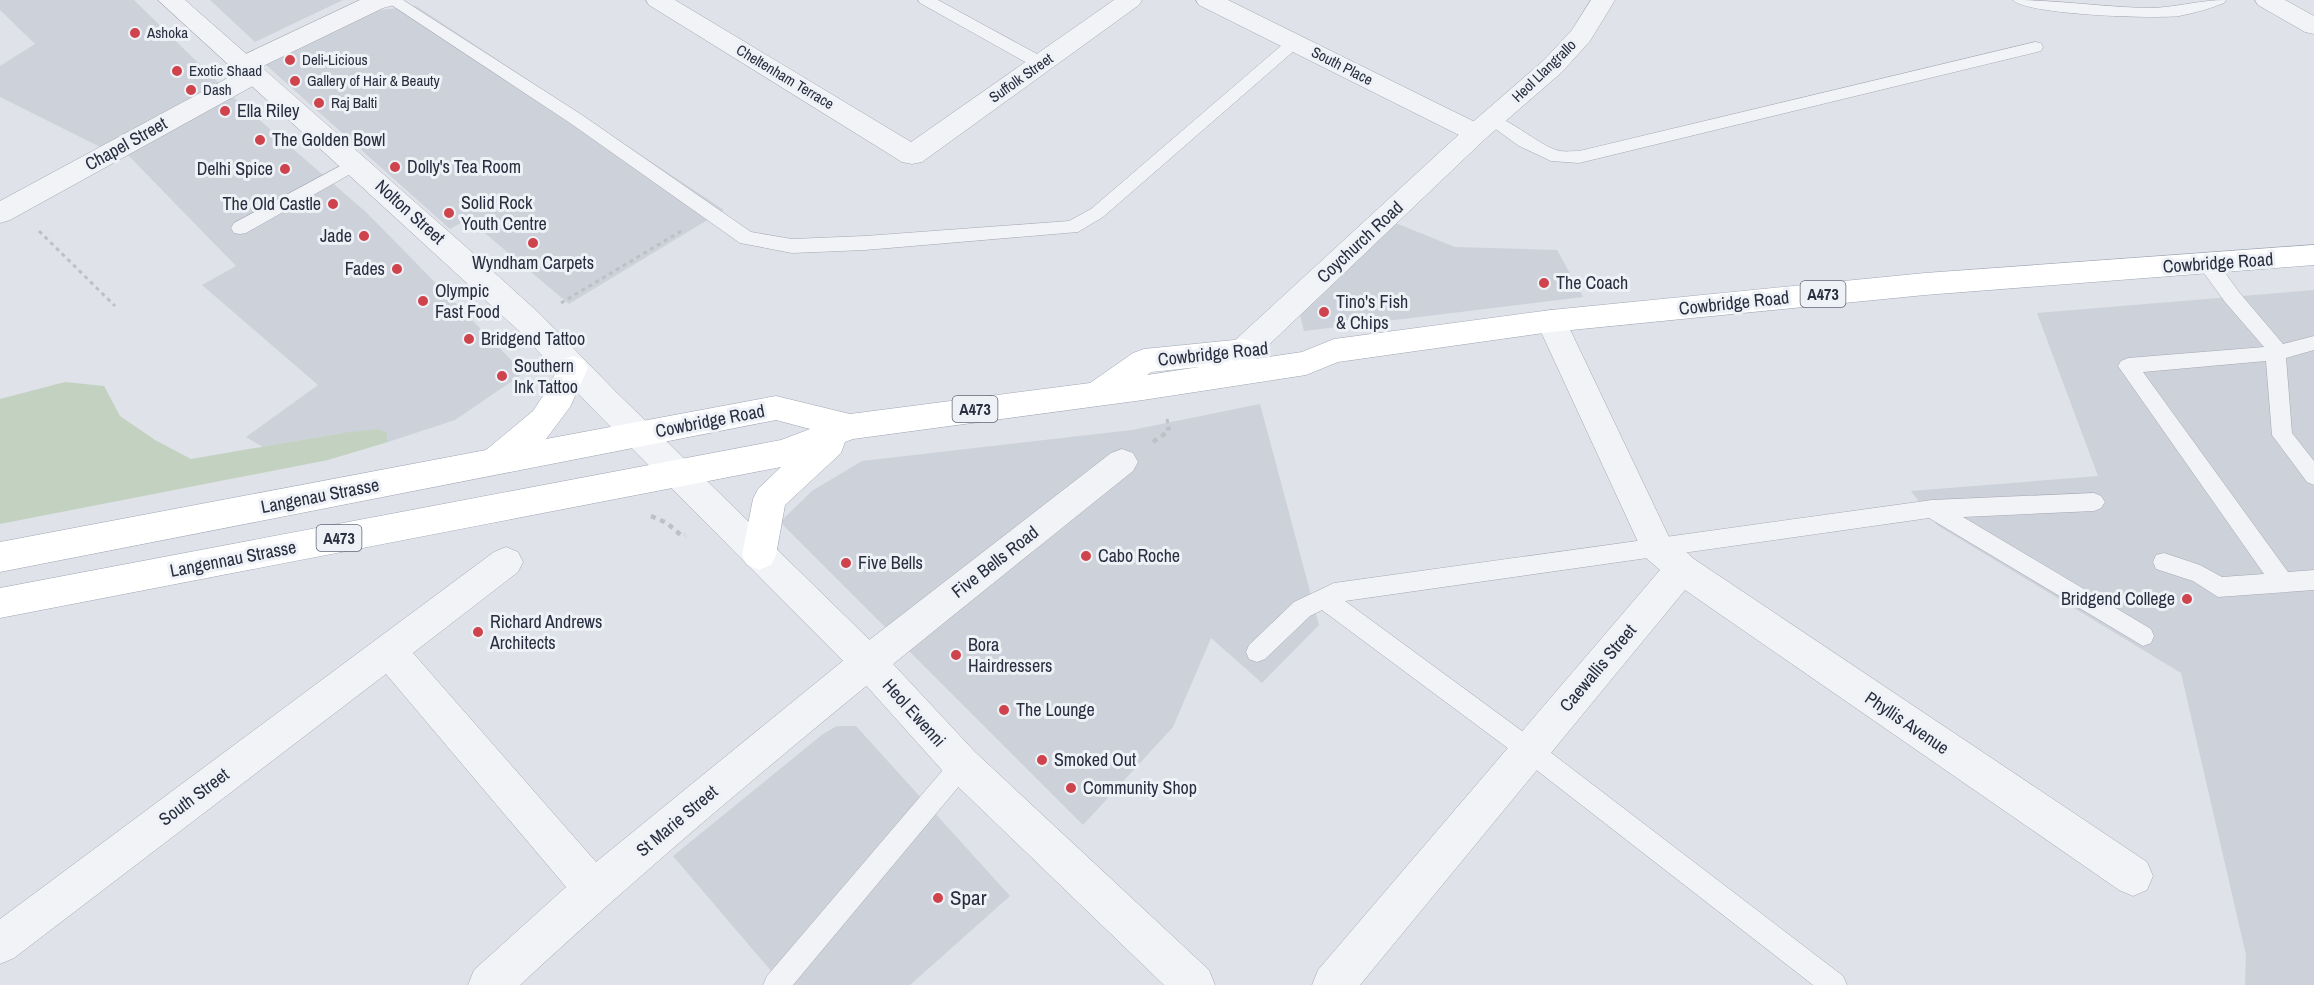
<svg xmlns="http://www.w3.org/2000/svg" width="2314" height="985" viewBox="0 0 2314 985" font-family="'Archivo Narrow',sans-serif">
<rect width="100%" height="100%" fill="#dfe2e8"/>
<path fill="#cdd1da" d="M0 0H134L233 97 367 213 524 373 455 420 388 442 387 433H342L263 447 246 437 318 385 202 285 236 266 126 153 102 148 0 97V66L35 44 0 10Z
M210 0H343L255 42Z
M416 6 483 50 724 210 569 304 468 219 450 229 266 65 269 56 363 12Z
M1393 222 1455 247 1557 250 1583 297 1304 331 1300 315Z
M2314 290V985H2245L2246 955 2181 673 1937 525 1911 491 2098 476 2037 313Z
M1260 404 1319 625 1262 683 1211 638 1173 727 1083 825 780 522 812 491 862 461 1132 430Z
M837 726H856L1010 896 910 985H783L673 856 823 734Z"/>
<path fill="#c3d2c0" d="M65 382 104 386 120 416 155 440 191 459 342 433 377 429 387 433 388 442 328 460 0 524V399Z"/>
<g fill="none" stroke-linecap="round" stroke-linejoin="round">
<defs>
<path id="service" d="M384 0H403L582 115 751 232 792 239 865 236 1069 221 1091 209 1289 39 1295 38 1303 43 1103 217 1078 232 865 250 792 253 740 243 570 123Z
M918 0H938L1048 60 1050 64 1048 68H1036L920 3Z
M2013 0C2058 0 2103 7 2148 8 2174 8 2199 0 2226 0L2224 3C2209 9 2194 13 2179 16 2155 19 2026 15 2013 0Z
M2035 42 2041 43 2043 47 2041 51 1579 163 1551 161 1519 146 1483 120 1485 116C1504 111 1538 147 1560 151 1566 152 1573 151 1579 151Z
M355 158 361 160 364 164 361 168 246 233 240 234 234 233 231 228 234 223Z
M2208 257 2215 259 2239 292 2283 344 2314 336V350L2286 358 2292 433 2314 461V485L2307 482 2272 435 2266 361 2143 372 2288 572 2314 570V590L2218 597 2193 581 2156 569 2153 562 2156 555 2164 553 2200 565 2222 577 2264 574 2118 366 2121 361 2128 358 2264 347 2225 302 2201 269 2199 264 2201 259Z
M2094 493 2101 496 2105 502 2101 508 2094 511 1963 517 2151 629 2154 636 2151 643 2143 646 1929 518 1345 601 1537 742 1843 976 1847 985H1813L1521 758 1322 610 1310 616 1265 659 1257 662 1249 659 1246 652 1249 645 1294 602 1334 583 1932 500Z
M962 754 970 757 974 765 970 773 793 985H763L767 976 954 757Z"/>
<path id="minor" d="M360 0H397L394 5 383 8 259 68 266 75 262 81 10 220 0 223V201L237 73 233 72 229 66 233 60Z
M646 0H675L911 142 1114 0H1142L1139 5 922 162 912 164 902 162 649 5Z
M1196 0H1228L1485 127 1489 133 1485 139 1476 142 1467 139 1199 5Z
M1551 310 1562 313 1566 321 1669 537 1694 559 2147 862 2153 876 2147 890 2133 896 2119 890 1685 590 1360 985H1312L1318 970 1660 570 1645 557 1536 321 1540 313Z
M1122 449 1133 453 1138 462 1133 471C925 638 715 804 520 985H468L474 970 566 887 386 674 14 958 0 964V919L494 552 506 547 518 552 523 562 518 572 413 653 596 862 855 651 1111 453Z"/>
<path id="tertiary" d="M158 0H185L465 246 540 314 616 392 881 651 975 752 1209 970 1215 985H1164L949 778 855 673 594 410 518 330Z
M1591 0H1615L1590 41 1562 72 1485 139 1254 359 1243 363 1232 359 1228 351 1232 343 1467 127 1544 60 1572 30Z
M2255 0H2285L2314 16V34L2305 32 2258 5Z"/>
<path id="primary" d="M2314 245V265L1925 295 1551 332 1338 362 1306 375 1143 400 853 439 845 442 841 453 785 505 776 555 771 565 759 570 747 565 742 555 753 499 758 489 781 467 0 618V588L781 440 810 429 776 420 0 572V542L486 450 533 411 547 390 562 360 573 356 584 360 588 368 570 407 546 439 776 396 850 414 1090 383 1133 353 1144 349 1244 339 1255 343 1259 351 1255 359 1302 352 1334 339 1551 310 1925 273ZM1199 367 1147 375 1151 372Z"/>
</defs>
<use href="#service" stroke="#a4a8b2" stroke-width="1"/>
<use href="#minor" stroke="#a4a8b2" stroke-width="1"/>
<use href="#tertiary" stroke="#a4a8b2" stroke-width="1"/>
<use href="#primary" stroke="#9ea5b4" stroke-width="1"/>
<path stroke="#bdc0c7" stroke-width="3" stroke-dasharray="4 4" stroke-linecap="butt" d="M39 231 115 306
M561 303 683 230
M1167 419 1169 429"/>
<path stroke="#bdc0c7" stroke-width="4.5" stroke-dasharray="5 5" stroke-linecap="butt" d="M1153 442 1169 431 1168 427
M651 516 667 523 682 536 685 535"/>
<use href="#service" fill="#f2f3f7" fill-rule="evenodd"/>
<use href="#minor" fill="#f2f3f7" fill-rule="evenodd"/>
<use href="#tertiary" fill="#f2f3f7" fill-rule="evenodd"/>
<use href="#primary" fill="#fff" fill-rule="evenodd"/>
</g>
<g fill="#ce434c" stroke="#eef1f6" stroke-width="2">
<circle cx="135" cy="33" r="6"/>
<circle cx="290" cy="60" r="6"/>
<circle cx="177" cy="71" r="6"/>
<circle cx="295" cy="81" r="6"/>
<circle cx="191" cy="90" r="6"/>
<circle cx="319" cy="103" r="6"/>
<circle cx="225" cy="111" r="6"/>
<circle cx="260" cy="140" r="6"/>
<circle cx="395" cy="167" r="6"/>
<circle cx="285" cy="169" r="6"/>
<circle cx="333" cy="204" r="6"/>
<circle cx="449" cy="213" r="6"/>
<circle cx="364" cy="236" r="6"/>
<circle cx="533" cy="243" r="6"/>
<circle cx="397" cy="269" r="6"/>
<circle cx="1544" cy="283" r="6"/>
<circle cx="423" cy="301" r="6"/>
<circle cx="1324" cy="312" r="6"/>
<circle cx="469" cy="339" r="6"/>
<circle cx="502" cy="376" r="6"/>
<circle cx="1086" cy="556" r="6"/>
<circle cx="846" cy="563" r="6"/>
<circle cx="2187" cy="599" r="6"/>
<circle cx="478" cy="632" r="6"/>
<circle cx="956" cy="655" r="6"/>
<circle cx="1004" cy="710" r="6"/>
<circle cx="1042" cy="760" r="6"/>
<circle cx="1071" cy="788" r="6"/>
<circle cx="938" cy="898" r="6"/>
</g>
<g text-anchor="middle" stroke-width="6" stroke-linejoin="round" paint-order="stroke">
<g font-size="15" fill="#282e3f" stroke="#eef1f6" text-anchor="start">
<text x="147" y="38">Ashoka</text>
<text x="302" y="65">Deli-Licious</text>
<text x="189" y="76">Exotic Shaad</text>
<text x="307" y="86">Gallery of Hair &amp; Beauty</text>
<text x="203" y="95">Dash</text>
<text x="331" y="108">Raj Balti</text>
</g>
<g font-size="15" fill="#282e3f" stroke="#eef1f6">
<text transform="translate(1342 66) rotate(27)" y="5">South Place</text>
<text transform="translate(1544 71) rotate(-44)" y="5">Heol Llangrallo</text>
<text transform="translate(785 77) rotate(31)" y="5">Cheltenham Terrace</text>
<text transform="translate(1021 78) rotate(-35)" y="5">Suffolk Street</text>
</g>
<g fill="#eef1f6" stroke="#636876" stroke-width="1.5">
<rect x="1800.5" y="281" width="45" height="26" rx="4.5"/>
<rect x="952.5" y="396" width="45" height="26" rx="4.5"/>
<rect x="316.5" y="525" width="45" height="26" rx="4.5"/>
</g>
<g font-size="16" font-weight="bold" fill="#282e3f">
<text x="1823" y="300">A473</text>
<text x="975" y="415">A473</text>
<text x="339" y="544">A473</text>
</g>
<g font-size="18" fill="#282e3f" stroke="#eef1f6" text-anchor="start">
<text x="237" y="117">Ella Riley</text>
<text x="272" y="146">The Golden Bowl</text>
<text x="407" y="173">Dolly's Tea Room</text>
<text x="273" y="175" text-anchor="end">Delhi Spice</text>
<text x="461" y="209">Solid Rock<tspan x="461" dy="21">Youth Centre</tspan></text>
<text x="321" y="210" text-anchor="end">The Old Castle</text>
<text x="352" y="242" text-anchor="end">Jade</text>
<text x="533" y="269" text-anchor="middle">Wyndham Carpets</text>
<text x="385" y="275" text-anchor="end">Fades</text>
<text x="1556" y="289">The Coach</text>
<text x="435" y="297">Olympic<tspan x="435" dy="21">Fast Food</tspan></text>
<text x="1336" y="308">Tino's Fish<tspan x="1336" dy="21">&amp; Chips</tspan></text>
<text x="481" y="345">Bridgend Tattoo</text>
<text x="514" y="372">Southern<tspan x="514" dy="21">Ink Tattoo</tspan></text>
<text x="1098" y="562">Cabo Roche</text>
<text x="858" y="569">Five Bells</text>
<text x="2175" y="605" text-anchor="end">Bridgend College</text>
<text x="490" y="628">Richard Andrews<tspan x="490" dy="21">Architects</tspan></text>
<text x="968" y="651">Bora<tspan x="968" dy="21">Hairdressers</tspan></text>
<text x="1016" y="716">The Lounge</text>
<text x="1054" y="766">Smoked Out</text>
<text x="1083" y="794">Community Shop</text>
</g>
<g font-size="18" fill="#282e3f" stroke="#eef1f6">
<text transform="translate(126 144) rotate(-29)" y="6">Chapel Street</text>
<text transform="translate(410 212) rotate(42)" y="6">Nolton Street</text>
<text transform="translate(1360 242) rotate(-43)" y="6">Coychurch Road</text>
<text transform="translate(2218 263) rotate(-4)" y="6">Cowbridge Road</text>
<text transform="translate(1734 303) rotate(-6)" y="6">Cowbridge Road</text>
<text transform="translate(1213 354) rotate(-6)" y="6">Cowbridge Road</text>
<text transform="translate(710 421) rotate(-11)" y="6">Cowbridge Road</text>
<text transform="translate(320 496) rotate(-11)" y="6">Langenau Strasse</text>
<text transform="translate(233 559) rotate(-11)" y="6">Langennau Strasse</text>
<text transform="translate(995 562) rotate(-38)" y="6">Five Bells Road</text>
<text transform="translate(1598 668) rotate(-50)" y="6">Caewallis Street</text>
<text transform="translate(914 713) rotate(48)" y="6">Heol Ewenni</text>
<text transform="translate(1907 723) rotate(34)" y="6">Phyllis Avenue</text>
<text transform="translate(194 797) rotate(-37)" y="6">South Street</text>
<text transform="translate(677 821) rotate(-40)" y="6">St Marie Street</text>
</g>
<g font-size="21" fill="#282e3f" stroke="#eef1f6" text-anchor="start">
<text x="950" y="905">Spar</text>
</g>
</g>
</svg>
